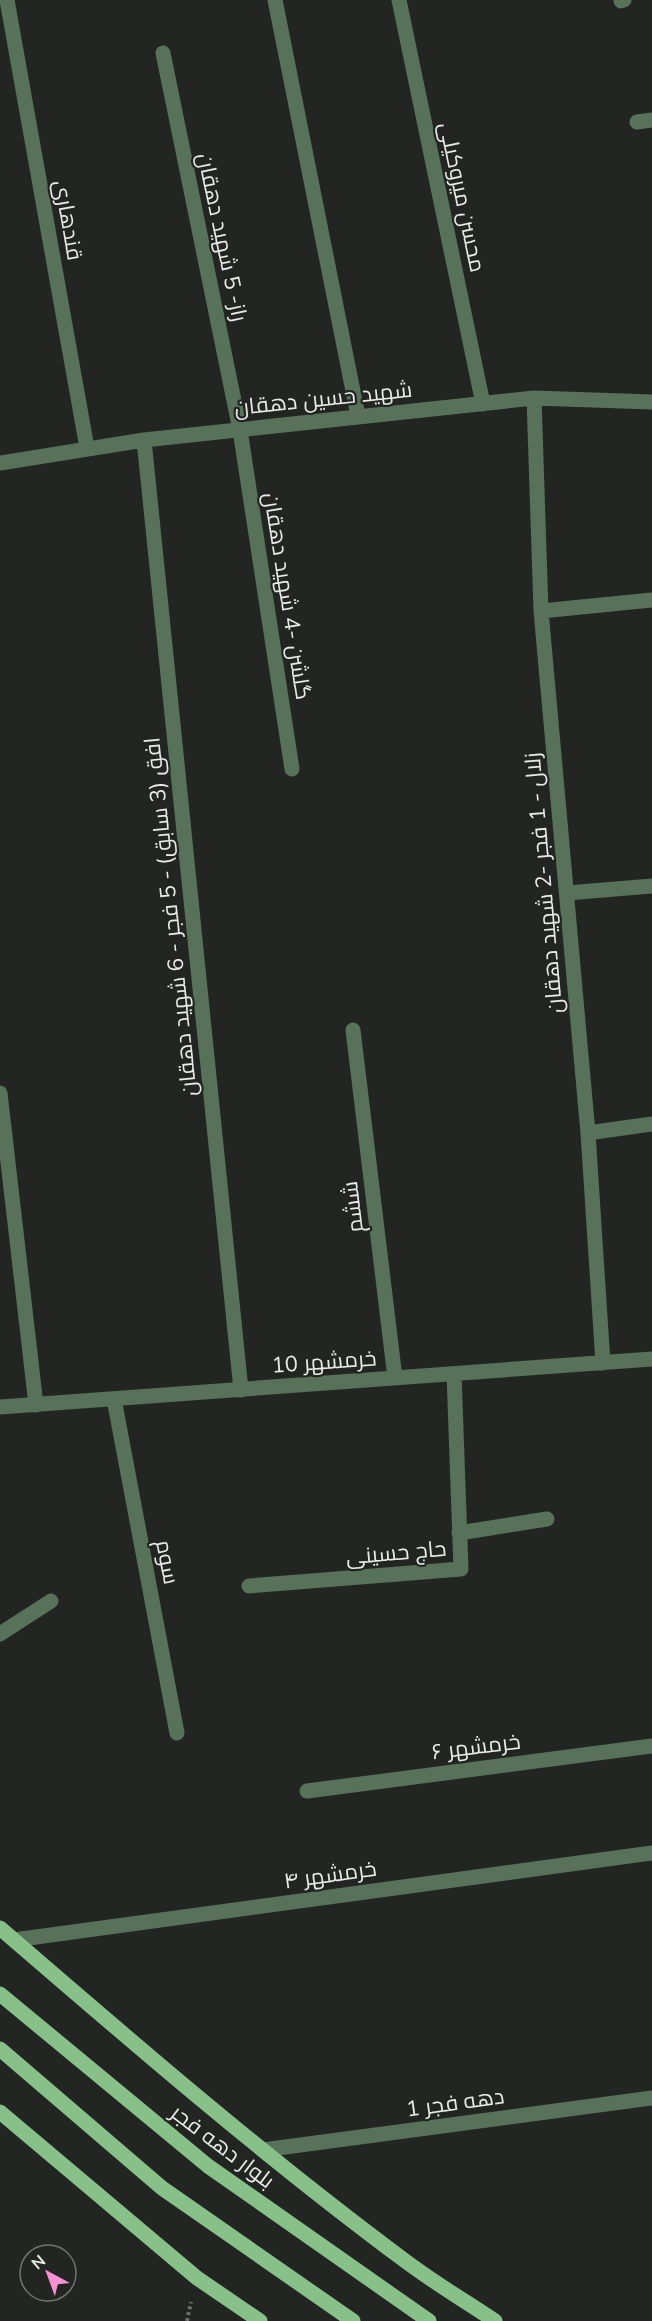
<svg xmlns="http://www.w3.org/2000/svg" width="652" height="2321" viewBox="0 0 652 2321" font-family="Mulish,Cairo,sans-serif">
<rect width="100%" height="100%" fill="#232523"/>
<g fill="none" stroke-linecap="round" stroke-linejoin="round">
<path stroke="#6d6f6d" stroke-width="4" stroke-dasharray="3 3" stroke-linecap="butt" d="M187 2321 191 2302"/>
<path stroke="#577258" stroke-width="15" d="M7 0 87 448
M275 0 358 416
M399 0 483 404
M621 1 624 0
M163 53 240 430 292 769
M637 122 652 120
M534 398 541 611 588 1133 603 1363
M144 440 241 1390
M0 463 144 440 534 398 652 402
M541 611 652 600
M567 893 652 886
M353 1030 395 1378
M0 1093 36 1405
M588 1133 652 1124
M114 1399 177 1733
M0 1407 652 1359
M459 1533 547 1519
M249 1586 461 1569 454 1374
M0 1634 51 1601
M307 1791 652 1746
M14 1940 652 1853
M263 2150 652 2098"/>
<path stroke="#88c08a" stroke-width="15" d="M0 1928C132 2042 264 2156 404 2260 433 2282 465 2301 495 2321
M0 1994 208 2166 429 2321
M0 2049 162 2188 353 2321
M0 2112 197 2278 260 2321"/>
</g>
<g text-anchor="middle" stroke-width="4.5" stroke-linejoin="round" paint-order="stroke">
<g font-size="22" fill="#e9ebe9" stroke="#232523">
<text transform="translate(463 197) rotate(78)" y="8">محسن میروکیلی</text>
<text transform="translate(69 220) rotate(80)" y="8">قندهاری</text>
<text transform="translate(223 237) rotate(78)" y="8">راز- 5 شهید دهقان</text>
<text transform="translate(323 398) rotate(-6)" y="8">شهید حسین دهقان</text>
<text transform="translate(288 596) rotate(81)" y="8">گلشن -4 شهید دهقان</text>
<text transform="translate(543 883) rotate(-95)" y="8">زلال - 1 فجر -2 شهید دهقان</text>
<text transform="translate(170 917) rotate(-96)" y="8">افق (3 سابق) - 5 فجر - 6 شهید دهقان</text>
<text transform="translate(352 1207) rotate(-97)" y="8">ششم</text>
<text transform="translate(324 1361) rotate(-4)" y="8">خرمشهر 10</text>
<text transform="translate(396 1552) rotate(-5)" y="8">حاج حسینی</text>
<text transform="translate(168 1562) rotate(79)" y="8">سوم</text>
<text transform="translate(476 1746) rotate(-7)" y="8">خرمشهر ۶</text>
<text transform="translate(330 1874) rotate(-8)" y="8">خرمشهر ۴</text>
<text transform="translate(455 2102) rotate(-8)" y="8">دهه فجر 1</text>
<text transform="translate(223 2146) rotate(37)" y="8">بلوار دهه فجر</text>
</g>
</g>
<g transform="translate(48 2273) rotate(319)"><circle r="28" fill="#232523" stroke="#727472" stroke-width="1.5"/>
<path d="M0-4.5L10 22L0 15L-10 22Z" fill="#f591d2"/>
<text y="-9" font-size="16" font-weight="bold" text-anchor="middle" fill="#e9ebe9">N</text>
</g>
</svg>
